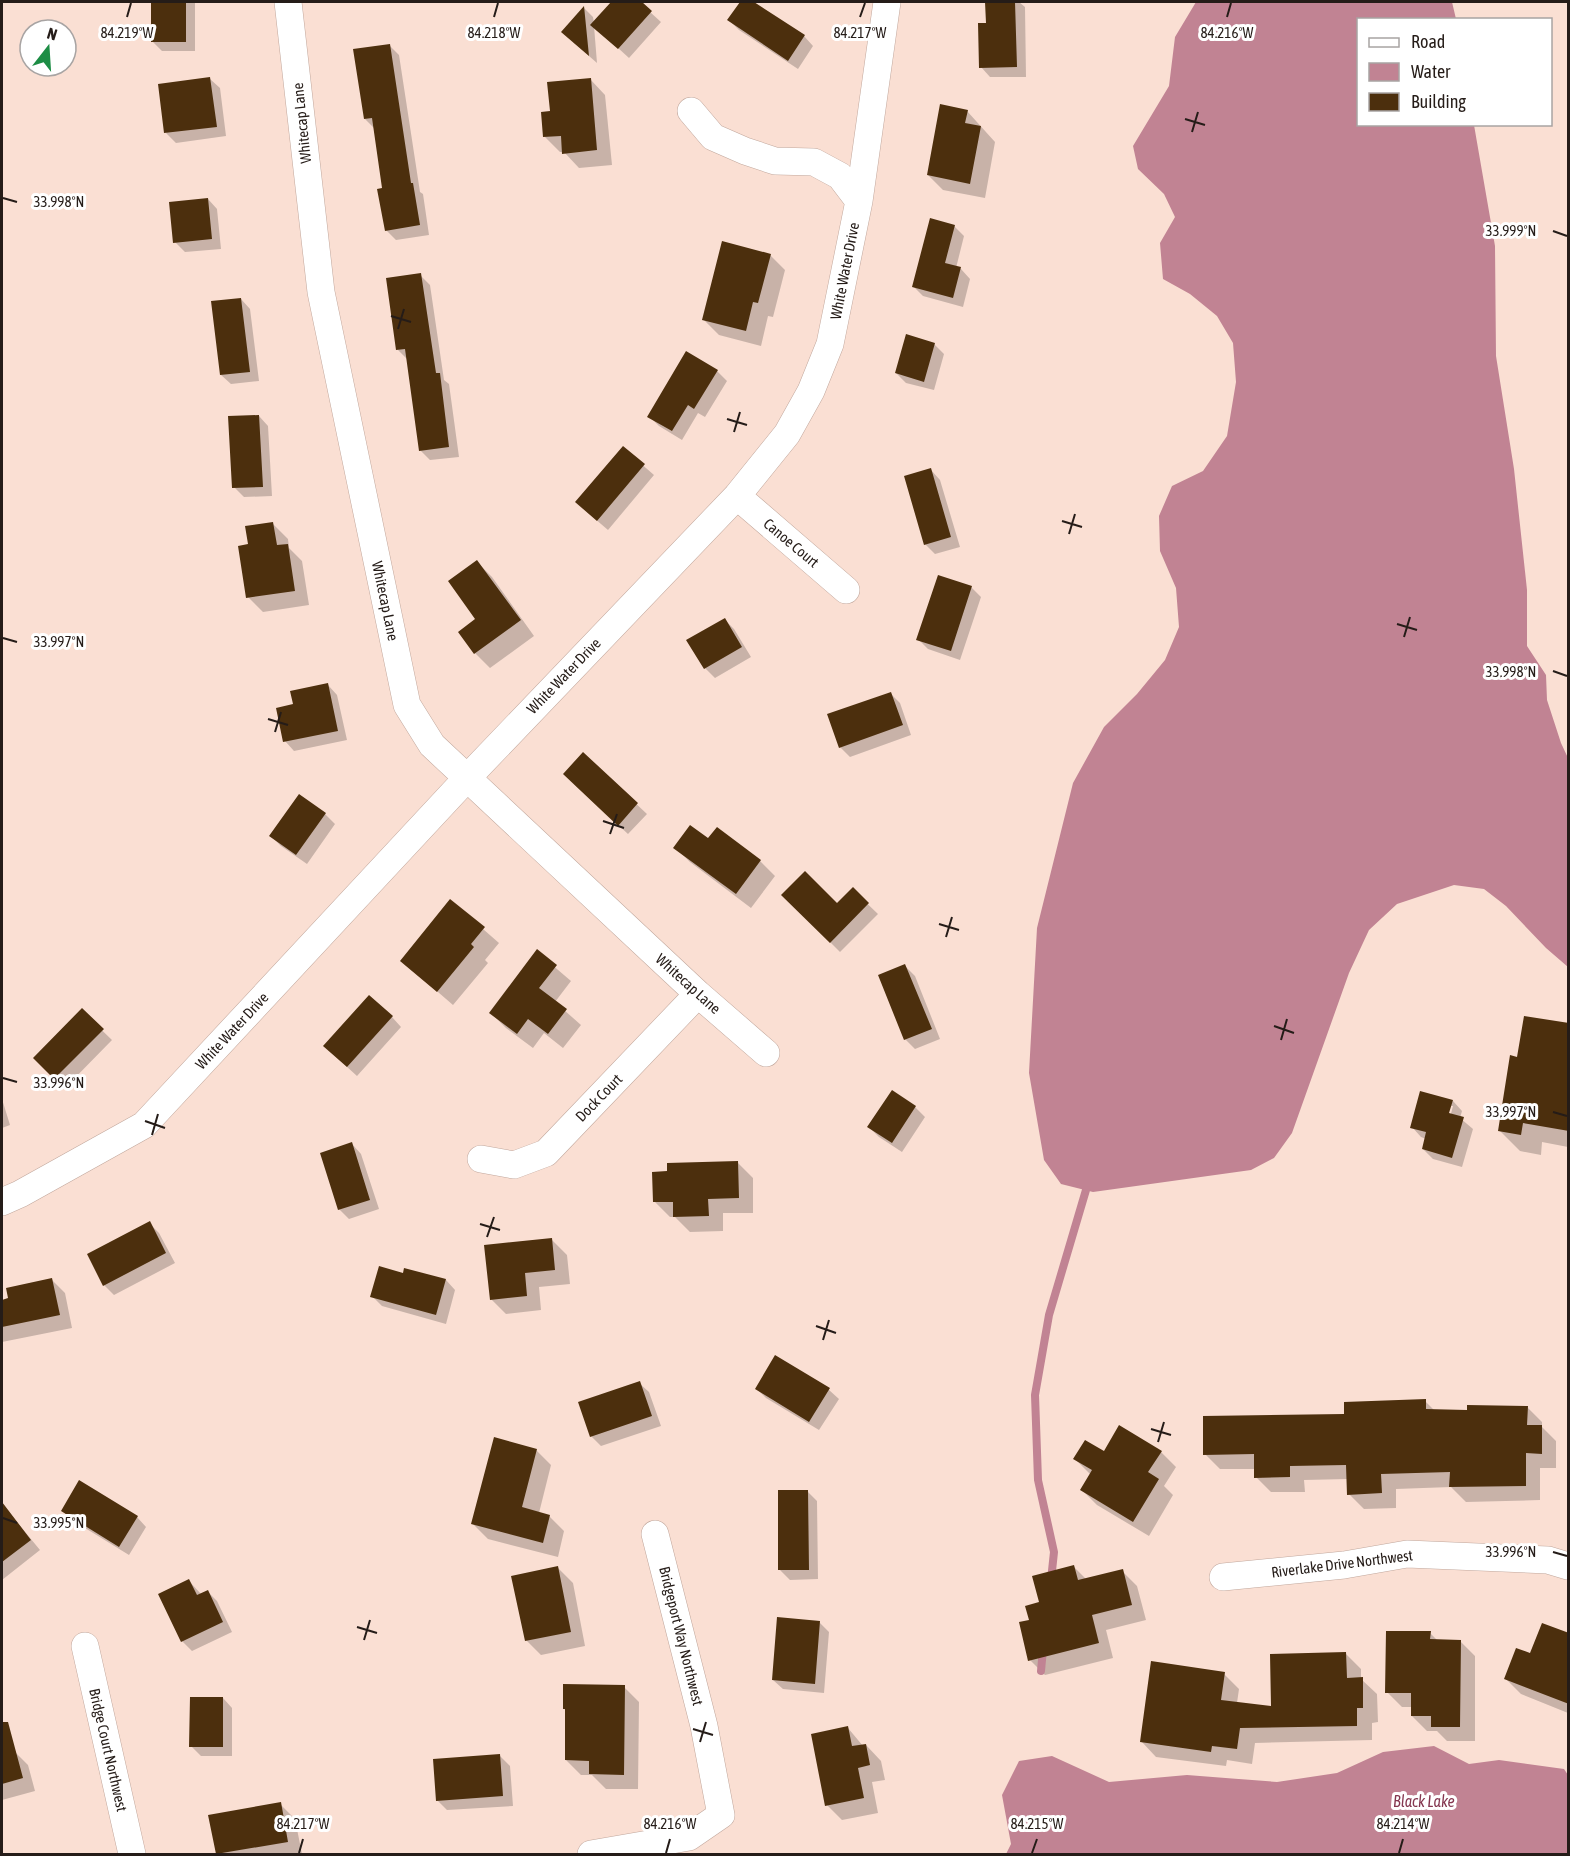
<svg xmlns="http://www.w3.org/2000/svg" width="1570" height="1856" viewBox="0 0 1570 1856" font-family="'Asap Condensed',sans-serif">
<rect width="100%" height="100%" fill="#fadfd3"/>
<path fill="#c18393" d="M1196 2H1452L1456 19 1358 20V124L1474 125 1495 246 1496 356 1514 469 1527 590V646L1546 675 1547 700 1561 743 1568 758V967L1546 948 1506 906 1484 889 1454 885 1397 904 1369 930 1349 973 1292 1133 1274 1158 1251 1170 1093 1192 1061 1184 1044 1160 1029 1073 1037 928 1073 783 1104 727 1137 694 1165 660 1179 627 1176 588 1160 551 1159 516 1172 486 1203 471 1227 436 1236 382 1233 343 1217 316 1190 294 1163 279 1160 243 1175 217 1164 194 1138 169 1133 146 1169 86 1175 37Z
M1434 1746 1469 1764 1499 1760 1564 1769 1568 1775V1854H1006L1011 1844 1002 1795 1019 1761 1052 1756 1109 1782 1187 1775 1277 1782 1337 1773 1383 1752Z"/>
<path fill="#0003" fill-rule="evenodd" d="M152 2H195V51H162L152 41Z
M613 2H639L661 22 629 58 594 26 597 63 573 42 584 8 593 17 594 23Z
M741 2H751L804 36 813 46 798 69 739 30 729 20Z
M986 2H1019L1025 7 1026 77H990L981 67 987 24Z
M389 45 399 55 420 192 423 194 429 235 396 240 386 230 384 189 374 128 365 119Z
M210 79 220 88 226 136 176 143 166 133Z
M590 79 605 95 612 165 579 168 564 152H560L545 137 551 112Z
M967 111 995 142 985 198 943 190 928 175Z
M208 199 217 209 221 249 185 252 175 242Z
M954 226 964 236 956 268 961 269 970 279 963 307 923 296 914 287Z
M770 255 785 270 773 317 768 316 761 346 719 335 704 320Z
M420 275 430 285 444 380 449 384 459 457 430 460 420 450 408 360 398 350Z
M241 299 250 309 259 381 231 384 221 375Z
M934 344 944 354 934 390 906 383 896 373Z
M717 371 727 381 705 417 698 413 682 440 659 426 649 416Z
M259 416 268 426 272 496 244 497 234 487Z
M623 448 654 475 608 530 587 512Z
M931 470 940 480 960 547 935 554 925 544Z
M273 524 288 539 289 548 302 561 309 605 263 612 248 597 249 545Z
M477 562 492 577 534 636 490 668 475 653 478 619Z
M971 587 981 597 960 660 928 649 918 639Z
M725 620 734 629 751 657 715 678 705 668Z
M328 685 337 695 347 740 294 751 285 741 295 706Z
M891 694 900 703 911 735 850 757 840 747Z
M583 754 647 814 628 834 574 784Z
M325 814 335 824 307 864 281 846 271 836Z
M709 840 760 861 775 876 751 908 690 862 675 847Z
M853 890 878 914 840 952 783 895 837 905Z
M451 901 499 943 485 960 488 963 453 1005 402 961Z
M537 952 571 981 555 1002 581 1025 563 1048 544 1033 533 1048 506 1028 491 1013Z
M905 966 915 976 940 1039 915 1049 905 1039Z
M82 1011 112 1040 65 1088 35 1058Z
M392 1017 401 1027 357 1076 335 1056Z
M1568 1024V1147L1542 1142 1541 1155 1520 1151 1500 1131 1519 1059Z
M892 1092 915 1107 925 1117 902 1152 879 1137 869 1127Z
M2 1099 10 1125 2 1128Z
M1453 1101 1462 1111 1460 1118 1473 1129 1462 1167 1433 1159 1423 1149 1426 1139 1421 1137 1412 1127ZM1450 1106H1453L1449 1121 1446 1120Z
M352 1144 361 1154 379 1209 349 1219 339 1209Z
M738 1163 753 1178V1213H723V1231L690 1232 675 1217H670L655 1202Z
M149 1223 159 1233 175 1263 114 1295 104 1285Z
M552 1240 567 1255 570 1284 539 1287 541 1310 506 1314 491 1299Z
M52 1280 65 1293 72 1328 2 1342V1301L10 1299Z
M446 1280 455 1290 446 1324 382 1306 372 1296Z
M639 1383 649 1392 661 1426 601 1446 591 1436Z
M757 1389 829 1390 839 1399 819 1430 766 1398Z
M1425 1401 1435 1411H1468L1527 1407 1542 1422V1427L1556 1441V1468H1540V1500L1466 1502 1451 1487 1396 1489V1508L1364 1509 1349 1494 1348 1479 1304 1480 1305 1492H1271L1256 1477V1469H1220L1205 1454 1346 1416Z
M536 1450 551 1465 539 1513 549 1516 564 1531 558 1557 488 1539 473 1524Z
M1161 1452 1176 1467 1164 1486 1173 1495 1149 1536 1097 1505 1082 1490 1091 1475 1075 1459 1104 1453Z
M808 1492 817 1501 818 1579 790 1580 780 1570Z
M2 1504 40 1550 2 1580Z
M62 1510 137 1517 146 1527 129 1555 72 1520Z
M1074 1567 1086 1579 1122 1571 1137 1586 1146 1620 1106 1630 1113 1658 1045 1675 1030 1660 1031 1621 1041 1604Z
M558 1568 573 1583 585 1646 541 1655 526 1640Z
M189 1581 201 1594 207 1591 217 1601 232 1632 192 1651 182 1641Z
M819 1622 829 1632 824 1693 783 1689 773 1680Z
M1430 1633 1438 1641H1460L1475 1656V1741H1447L1437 1731H1427L1412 1716V1707H1402L1387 1692Z
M1568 1635V1713L1521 1694 1506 1679 1531 1655Z
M1346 1654 1361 1669V1679L1377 1694 1378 1722 1372 1723V1740L1255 1743 1252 1764 1227 1760 1226 1766 1156 1757 1141 1741 1224 1674 1239 1689 1237 1703 1272 1708Z
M624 1687 639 1702 638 1789H606L592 1775H581L566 1760 567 1711 564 1709Z
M223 1698 232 1708V1756H201L191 1746Z
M848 1728 863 1746 866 1745 881 1761 885 1780 872 1782 878 1813 842 1820 827 1805Z
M2 1731 15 1752 28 1765 35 1791 2 1800Z
M500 1756 510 1766 513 1806 447 1810 437 1800Z
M280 1804 295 1819 302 1854H217Z"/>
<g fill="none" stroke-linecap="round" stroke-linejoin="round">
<path stroke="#c18393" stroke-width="8" d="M1051 1580 1054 1552 1038 1480 1035 1395 1049 1315 1086 1190
M1041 1671 1043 1649"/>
</g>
<path fill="#4c2f0d" d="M151 2H186V42H151Z
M611 2H642L652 11 618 49 590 25Z
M740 2H754L805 35 788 61 727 20Z
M985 2H1015L1017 67 979 68 978 23H986Z
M584 6 589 56 561 32Z
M390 44 411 183H413L420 225 385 231 377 189 382 188 372 118 364 119 353 49Z
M210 77 217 127 164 133 158 84Z
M591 78 597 150 562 154 561 136 543 137 541 112 550 111 547 82Z
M940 104 968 110 965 123 981 126 970 184 927 175Z
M208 198 212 239 173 243 169 202Z
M930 218 955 225 945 263 961 267 953 298 912 287Z
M722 241 771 254 758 303 753 302 746 331 702 320Z
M421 273 436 373H440L449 447 419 451 405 349 396 350 386 278Z
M241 298 250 372 220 375 211 301Z
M906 334 935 343 924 382 895 373Z
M686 351 718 370 694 409 688 405 672 431 647 417Z
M259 415 263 487 232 488 228 416Z
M623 446 645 464 597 521 575 502Z
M931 468 951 537 924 545 904 476Z
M273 522 277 545 288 544 295 591 246 598 238 546 248 544 245 526Z
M477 560 521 620 474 654 458 632 475 619 448 581Z
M938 575 972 586 951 651 916 640Z
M725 618 742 647 704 669 686 640Z
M328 683 338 731 283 742 276 708 293 704 290 691Z
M891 692 903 725 839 748 827 714Z
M583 752 638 803 618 826 563 774Z
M299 794 326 813 296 855 269 836Z
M690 825 708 838 717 827 761 860 736 894 673 848Z
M805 871 837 903 853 887 869 903 830 943 781 895Z
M450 899 485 927 471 944 474 947 437 992 400 961Z
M537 949 557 965 539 988 567 1009 548 1034 528 1019 517 1034 489 1013Z
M905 964 932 1029 904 1040 878 975Z
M369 995 393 1016 347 1067 323 1046Z
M82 1008 104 1029 54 1079 33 1058Z
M1524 1016 1569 1023V1131L1523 1123 1521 1135 1498 1131 1510 1055 1517 1057Z
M892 1090 916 1106 892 1143 867 1127Z
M1420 1091 1453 1100 1449 1113 1464 1117 1452 1158 1422 1149 1426 1132 1410 1128Z
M352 1142 370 1200 338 1210 320 1153Z
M738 1161 739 1198 708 1199 709 1216 673 1217V1202H653L652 1172 667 1171V1163Z
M150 1221 166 1253 103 1286 87 1254Z
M552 1238 555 1270 525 1273 527 1296 490 1300 484 1245Z
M379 1266 403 1273 404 1268 446 1279 436 1315 370 1297Z
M52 1278 60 1315 2 1327V1300L8 1298 6 1288Z
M775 1355 830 1388 809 1422 755 1389Z
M640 1381 652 1416 590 1437 578 1402Z
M1426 1399V1409L1467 1410V1405L1528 1406 1527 1425H1542V1454L1526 1453V1486L1449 1487 1450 1472 1381 1474 1382 1493 1347 1495 1346 1465 1290 1466V1477L1254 1478V1454L1203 1455V1416L1344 1414V1402Z
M1119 1425 1162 1451 1148 1472 1159 1479 1133 1522 1080 1490 1092 1470 1073 1459 1085 1440 1104 1451Z
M494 1437 537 1449 522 1507 550 1515 543 1543 471 1524Z
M79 1480 138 1516 119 1547 61 1511Z
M778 1490H808L809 1570H778Z
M2 1502 31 1540 2 1562Z
M1074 1565 1078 1580 1123 1569 1132 1605 1092 1615 1099 1643 1028 1661 1019 1622 1029 1620 1025 1606 1039 1602 1032 1576Z
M558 1566 571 1632 525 1641 511 1576Z
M189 1579 197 1595 208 1590 223 1622 181 1642 158 1594Z
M777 1617 820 1621 815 1684 772 1680Z
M1542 1623 1569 1633V1704L1504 1679 1516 1648 1530 1653Z
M1386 1631H1431L1430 1639 1461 1640 1460 1727H1431V1716H1411V1693H1385Z
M1346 1652 1347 1678 1363 1677V1708H1357V1726L1240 1728 1237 1749 1212 1746 1211 1752 1140 1742 1151 1661 1225 1672 1221 1700 1271 1706 1270 1654Z
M563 1684 625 1685 624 1775 589 1774V1761L565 1760V1709H563Z
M190 1697H223V1747H189Z
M2 1722H8L23 1778 2 1784Z
M848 1726 852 1746 866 1744 870 1765 858 1768 864 1798 825 1806 811 1734Z
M500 1754 503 1796 436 1801 433 1759Z
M281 1802 288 1842 216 1854 208 1815Z"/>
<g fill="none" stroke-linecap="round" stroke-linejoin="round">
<defs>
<path id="minor" d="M288 2 321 292 407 705 432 745 698 994 766 1053
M691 111 713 137 745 151 775 161 814 162 840 176 859 201
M737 496 846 590
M481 1159 514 1165 546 1153 698 994
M2 1202 20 1194 144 1125 468 777 737 496 787 434 811 391 830 344 859 201 887 2
M1223 1577 1344 1565 1407 1554 1548 1560 1568 1566
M85 1646 132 1854
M591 1854 689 1837 721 1815 704 1726 655 1534"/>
</defs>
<use href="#minor" stroke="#c1a79c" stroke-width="28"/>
<use href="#minor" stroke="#fff" stroke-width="27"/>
</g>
<path fill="none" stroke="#251c18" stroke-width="2" d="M127 17 131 3M494 17 498 3M860 17 865 3M1227 17 1231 3M1185 119 1205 125M1192 132 1198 112M3 198 17 202M1553 231 1567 236M391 316 411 322M398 329 404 309M727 419 747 425M734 432 740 412M1062 521 1082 527M1069 534 1075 514M1397 624 1417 630M1404 637 1410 617M3 638 17 642M1553 671 1567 676M268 719 288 725M275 732 281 712M603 821 624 828M610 834 617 814M939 924 959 930M946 937 952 917M1274 1026 1294 1033M1281 1040 1287 1019M3 1078 17 1082M1553 1112 1567 1116M145 1121 165 1128M152 1135 158 1114M480 1224 500 1230M487 1237 494 1217M816 1326 836 1333M823 1340 829 1320M1151 1429 1171 1435M1158 1442 1164 1422M3 1518 17 1523M1553 1552 1567 1556M357 1627 377 1633M364 1640 370 1620M693 1729 713 1735M700 1742 706 1722M299 1853 303 1839M666 1853 670 1839M1032 1853 1037 1839M1399 1853 1403 1839"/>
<g text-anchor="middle" stroke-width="6" stroke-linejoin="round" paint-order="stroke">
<g font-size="15" fill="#251c18" stroke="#fff">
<text transform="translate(302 123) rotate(-96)" y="5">Whitecap Lane</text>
<text transform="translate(845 271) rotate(-79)" y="5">White Water Drive</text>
<text transform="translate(791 543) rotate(40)" y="5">Canoe Court</text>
<text transform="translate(385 601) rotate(78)" y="5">Whitecap Lane</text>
<text transform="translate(564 676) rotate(-46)" y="5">White Water Drive</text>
<text transform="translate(688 984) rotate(42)" y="5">Whitecap Lane</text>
<text transform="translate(232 1031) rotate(-47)" y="5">White Water Drive</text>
<text transform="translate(599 1098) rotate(-46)" y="5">Dock Court</text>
<text transform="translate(1342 1564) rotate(-7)" y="5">Riverlake Drive Northwest</text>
<text transform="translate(681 1636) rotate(76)" y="5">Bridgeport Way Northwest</text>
<text transform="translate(108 1750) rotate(77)" y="5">Bridge Court Northwest</text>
</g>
<g font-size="16" font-style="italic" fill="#853750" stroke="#fff">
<text x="1424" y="1807">Black Lake</text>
</g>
</g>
<g font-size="15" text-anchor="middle" fill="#251c18" stroke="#fff" stroke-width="6" stroke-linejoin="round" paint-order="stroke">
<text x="127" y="38">84.219°W</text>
<text x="494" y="38">84.218°W</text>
<text x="860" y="38">84.217°W</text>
<text x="1227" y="38">84.216°W</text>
<text x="59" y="207">33.998°N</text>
<text x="1511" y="236">33.999°N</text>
<text x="59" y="647">33.997°N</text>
<text x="1511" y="677">33.998°N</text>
<text x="59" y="1088">33.996°N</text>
<text x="1511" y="1117">33.997°N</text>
<text x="59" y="1528">33.995°N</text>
<text x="1511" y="1557">33.996°N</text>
<text x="303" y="1829">84.217°W</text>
<text x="670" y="1829">84.216°W</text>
<text x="1037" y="1829">84.215°W</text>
<text x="1403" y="1829">84.214°W</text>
</g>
<rect width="1570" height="1856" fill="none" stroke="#251c18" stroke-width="6"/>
<rect x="1357" y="18" width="195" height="108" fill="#ffffff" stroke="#a8a4a3" stroke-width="1.5"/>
<rect x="1369" y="38" width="30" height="9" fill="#ffffff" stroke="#a8a4a3" stroke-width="1.5"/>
<text x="1411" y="48" font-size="18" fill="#251c18">Road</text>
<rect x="1369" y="63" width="30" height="18" fill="#c18393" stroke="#a8a4a3" stroke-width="1.5"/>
<text x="1411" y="78" font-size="18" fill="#251c18">Water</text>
<rect x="1369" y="93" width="30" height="18" fill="#4c2f0d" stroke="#a8a4a3" stroke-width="1.5"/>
<text x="1411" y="108" font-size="18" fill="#251c18">Building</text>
<g transform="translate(48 48) rotate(17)"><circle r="28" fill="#ffffff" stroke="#a8a4a3" stroke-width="1.5"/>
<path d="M0-4.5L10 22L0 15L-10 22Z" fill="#1d8d45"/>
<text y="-9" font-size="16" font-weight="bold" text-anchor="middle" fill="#251c18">N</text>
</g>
</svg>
